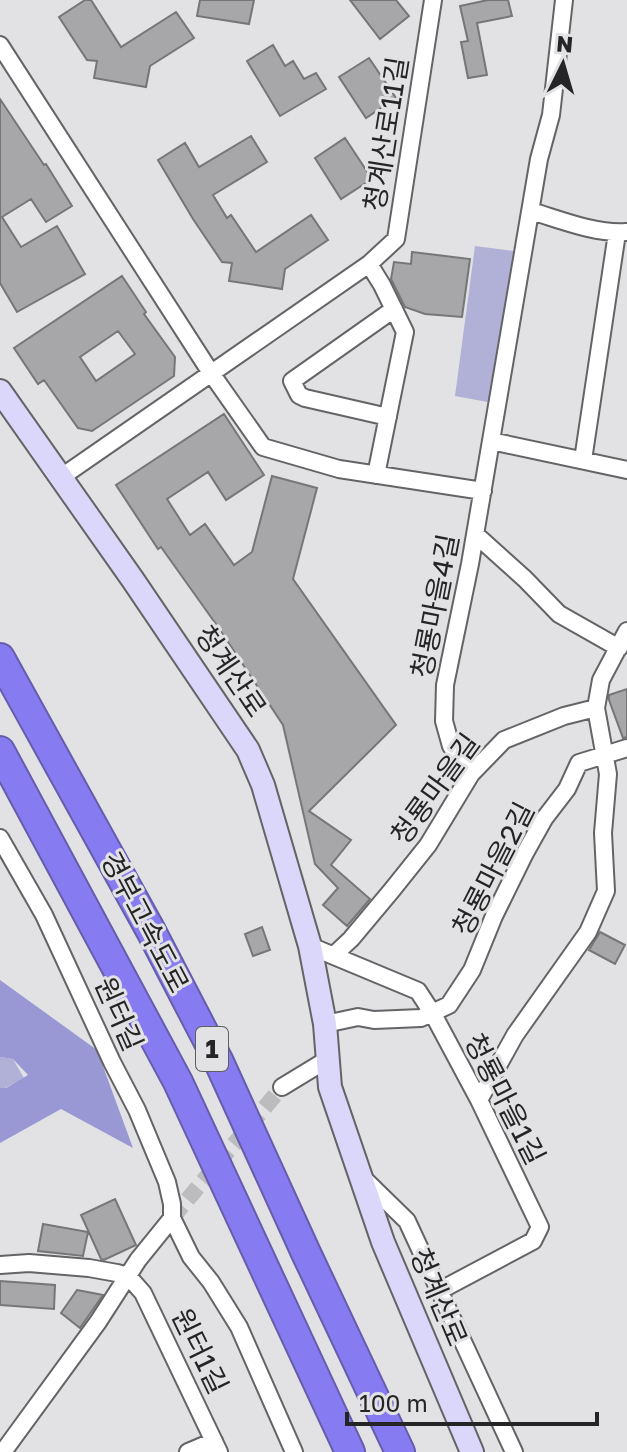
<svg xmlns="http://www.w3.org/2000/svg" width="627" height="1452" viewBox="0 0 627 1452" font-family="'Golos Text','Noto Sans KR',sans-serif">
<rect width="100%" height="100%" fill="#e2e2e5"/>
<path fill="#b1b1d7" d="M475 246 514 251 493 403 455 396Z
M0 1057 13 1059 24 1078 5 1088H0Z"/>
<path fill="#9998d4" d="M0 980 97 1050 133 1148 61 1109 0 1143V1088H6L28 1075 13 1059 0 1057Z"/>
<path fill="#a7a7aa" stroke="#767678" stroke-width="2" fill-rule="evenodd" d="M85 0H91L121 47 176 12 194 38 150 66 146 87 94 78 97 61 87 60 59 17Z
M200 0H254L249 24 197 16Z
M350 0H396L409 16 380 39Z
M488 0H508L512 16 477 23 487 75 468 78 461 42 468 41 460 6Z
M273 45 285 66 293 61 304 79 316 73 326 89 280 116 247 61Z
M369 58 396 98 366 118 339 77Z
M0 99 44 165 46 164 72 206 46 222 31 199 2 217 21 247 57 226 85 274 17 312 0 283Z
M251 136 267 162 213 195 227 218 231 215 256 252 311 215 328 240 285 269 282 289 229 281 232 263 222 262 193 219 158 160 185 143 199 167Z
M345 138 372 179 341 199 315 158Z
M412 252 470 259 462 317 425 314 405 307 391 279 394 262 411 264Z
M122 276 146 312 144 314 175 357 174 376 92 431 78 428 44 380 38 384 14 348ZM118 331 135 354 96 381 80 357Z
M224 414 264 475 226 500 208 472 167 499 190 535 205 524 234 565 252 552 272 476 317 488 293 579 396 725 309 811 351 840 331 865 370 899 347 926 323 905 338 888 315 864 283 725 218 627 161 547 158 549 116 485Z
M627 689V737L623 738 609 700V695Z
M262 927 270 950 253 956 245 934Z
M600 932 625 945 615 964 589 950Z
M115 1199 136 1245 104 1260 101 1259 81 1215Z
M43 1224 88 1232 83 1256 38 1251Z
M0 1281 55 1285 54 1309 0 1305Z
M77 1290 103 1295 80 1328 61 1313Z"/>
<g fill="none" stroke-linecap="round" stroke-linejoin="round">
<path stroke="#bcbcbf" stroke-width="16" stroke-dasharray="16 8" stroke-linecap="butt" d="M172 1218 282 1087"/>
<defs>
<path id="street" d="M0 45 211 373 263 447 339 469 483 491
M531 211C561 220 595 234 626 232
M369 264 382 285 405 332 376 475
M388 417 305 398 299 395 292 381 394 309
M491 441 627 470
M583 460 617 233
M60 478 369 264 396 239 433 0
M475 534 525 579 559 614 619 648
M471 774 451 746 444 721 445 685 470 564 539 159 551 115 564 0
M0 838 44 915 112 1062 137 1110 167 1182 172 1204V1218L191 1257 211 1282 239 1327 294 1452
M310 946 418 991 433 1014 479 1100 540 1227 533 1241 439 1291
M334 955 351 939 392 890 428 845 471 774 504 740 564 716 596 708
M325 1024 358 1017 374 1020 421 1018 449 1005 472 970 494 916 525 853 544 819 567 789 579 763 627 748
M282 1087 328 1059
M479 1100 515 1035 588 932 606 891 603 833 608 774 596 708 601 680 627 631
M364 1179 407 1221 514 1452
M0 1265 29 1263 89 1268 117 1273 128 1276 143 1293 219 1452
M3 1452 98 1322 138 1260 172 1218
M188 1452 214 1441"/>
<path id="secondary" d="M0 391 133 580 248 750 263 785 310 946 325 1024 330 1087 383 1242 472 1452"/>
<path id="highway" d="M0 658 151 931 218 1060 306 1253 400 1452
M0 751 178 1082 350 1452"/>
</defs>
<use href="#street" stroke="#646467" stroke-width="20"/>
<use href="#secondary" stroke="#646467" stroke-width="26"/>
<use href="#highway" stroke="#655daa" stroke-width="32"/>
<use href="#street" stroke="#fff" stroke-width="16"/>
<use href="#secondary" stroke="#dbd7fb" stroke-width="22"/>
<use href="#highway" stroke="#877bf1" stroke-width="28"/>
</g>
<g text-anchor="middle" stroke-width="6" stroke-linejoin="round" paint-order="stroke">
<rect fill="#e2e2e5" stroke="#5e5e5f" stroke-width="2" x="196" y="1027" width="32" height="44" rx="6"/>
<g font-size="26" font-weight="bold" fill="#252526">
<text x="212" y="1058">1</text>
</g>
<g font-size="28" fill="#252526" stroke="#e2e2e5">
<text transform="translate(386 134) rotate(-81)" y="10">청계산로11길</text>
<text transform="translate(435 606) rotate(-79)" y="10">청룡마을4길</text>
<text transform="translate(231 671) rotate(56)" y="10">청계산로</text>
<text transform="translate(435 789) rotate(-54)" y="10">청룡마을길</text>
<text transform="translate(493 869) rotate(-63)" y="10">청룡마을2길</text>
<text transform="translate(145 922) rotate(62)" y="10">경부고속도로</text>
<text transform="translate(119 1014) rotate(66)" y="10">원터길</text>
<text transform="translate(505 1099) rotate(63)" y="10">청룡마을1길</text>
<text transform="translate(439 1297) rotate(67)" y="10">청계산로</text>
<text transform="translate(200 1351) rotate(64)" y="10">원터1길</text>
</g>
</g>
<g transform="translate(563 64) rotate(5)" stroke="#e2e2e5" stroke-width="6" paint-order="stroke">
<path d="M0-6L14 30L0 20L-14 30Z" fill="#252526"/>
<text y="-12" font-size="22" font-weight="bold" text-anchor="middle" fill="#252526">N</text>
</g>
<path d="M347 1412v12h250v-12" fill="none" stroke="#252526" stroke-width="4"/>
<text x="359" y="1412" font-size="24" fill="#252526" stroke="#e2e2e5" stroke-width="6" paint-order="stroke">100 m</text>
</svg>
